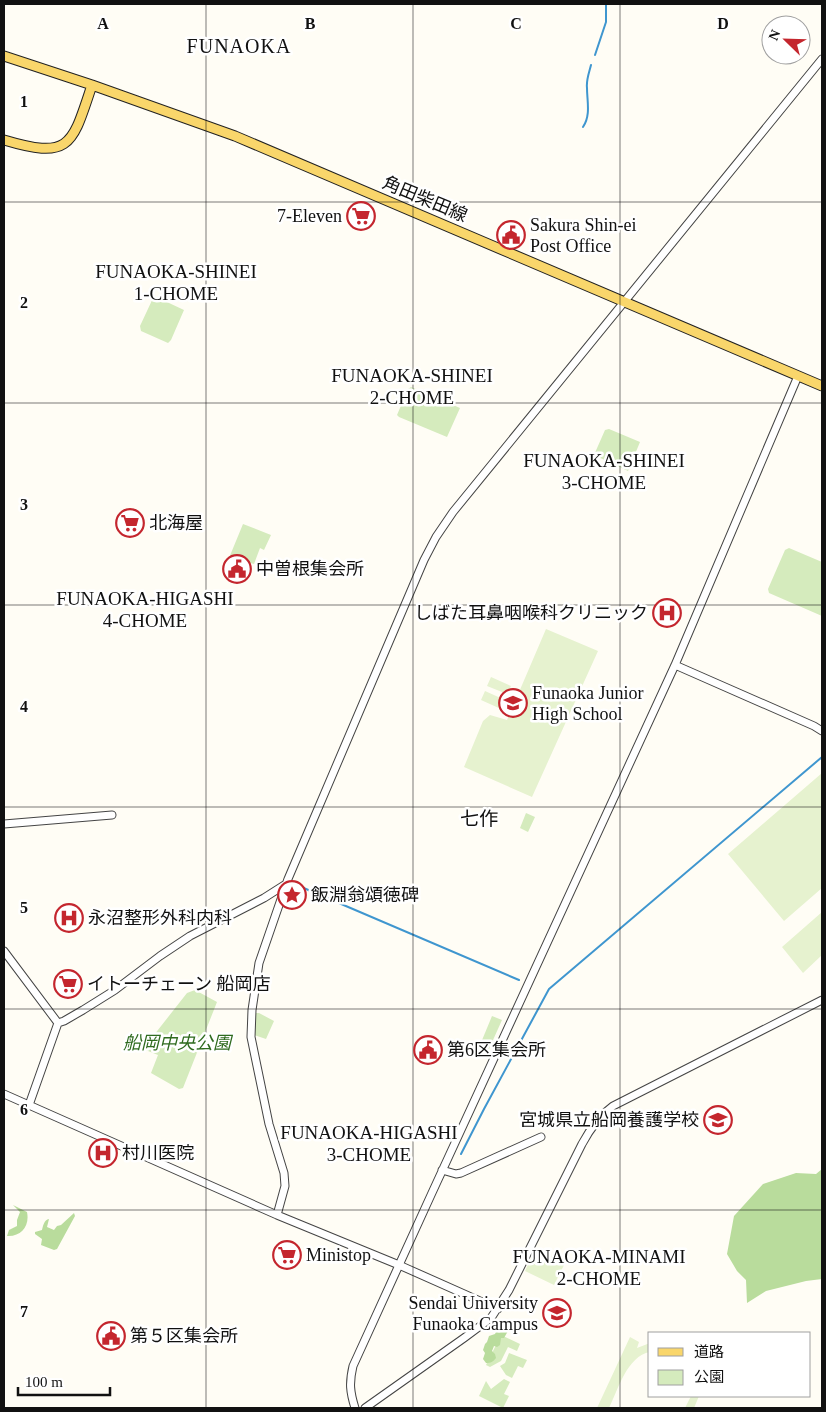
<svg xmlns="http://www.w3.org/2000/svg" width="826" height="1412" viewBox="0 0 826 1412" font-family="'Times New Roman','Noto Sans JP',serif">
<rect width="100%" height="100%" fill="#fffdf5"/>
<path fill="#d5ebbd" d="M154 296 184 310 171 340 168 343 141 331 140 326Z
M411 387 460 408 447 437 399 417 397 415 408 389Z
M609 429 640 442 628 471 594 455 605 430Z
M243 524 271 535 264 550 260 548 254 564 250 563 249 566 229 558Z
M789 548 822 562V616L769 593 768 589 785 550Z
M526 813 535 817 528 832 520 828Z
M195 990 217 1002 183 1088 179 1089 151 1073 158 1055 143 1049 187 993Z
M255 1013H259L274 1021 266 1039 254 1035Z
M492 1016 502 1020 489 1049 480 1045Z
M501 1335 520 1344 517 1351 508 1347 501 1361 490 1367 486 1365Z
M509 1353 527 1360 523 1368 518 1366 512 1378 506 1375 500 1366 505 1363Z
M504 1379 510 1382 504 1394 509 1396 503 1408 479 1396 486 1381 491 1389Z"/>
<path fill="#b9dc9c" d="M822 1169V1279L806 1281 766 1291 747 1303 746 1280 737 1271 727 1254 734 1216 763 1184 796 1173 816 1174Z
M13 1205 27 1212C30 1226 21 1237 7 1236L9 1230 17 1226V1220L20 1212Z
M74 1213 75 1216 57 1249 54 1250 41 1245 42 1239 35 1234V1232L42 1230C43 1226 44 1220 49 1219L47 1227 54 1230 57 1226 61 1225Z
M506 1328 508 1331 504 1338H501L500 1345 497 1347 494 1346 492 1351 495 1354 496 1358C493 1362 491 1363 486 1363L483 1359 485 1353 483 1350 485 1344 487 1342 489 1336 495 1334 497 1330Z"/>
<path fill="#e6f2cf" d="M546 629 598 651 532 797 464 767 483 721 490 715 507 720Z
M491 677 511 686 507 694 487 686Z
M485 691 505 700 501 709 481 700Z
M822 773V888L784 921 728 854Z
M822 912V955L803 973 782 947Z
M536 1248 565 1263 554 1285 525 1271Z
M630 1337 639 1342 637 1348 650 1343V1352C627 1356 618 1390 609 1408H597Z
M691 1396H699L694 1408H685Z"/>
<g fill="none" stroke-linecap="round" stroke-linejoin="round">
<path stroke="#3f96cf" stroke-width="2" d="M595 55 606 22V4
M583 127C591 115 587 101 587 88 586 80 589 73 591 65
M292 883 519 980
M461 1154 484 1109 549 989 822 757"/>
<defs>
<path id="minor" d="M675 665 814 726 822 731
M4 824 112 815
M4 951 58 1023
M4 1094 277 1215 399 1265 498 1309
M29 1105 58 1023 64 1021 83 1010 115 990 160 956 190 936 264 898 286 884
M442 1170 456 1174 461 1173 541 1137
M277 1215 285 1186 284 1173 269 1124 251 1037 252 1010 259 963 288 879 424 560 436 537 453 512 822 59
M355 1408C350 1392 349 1383 353 1366L431 1195 675 665 798 376
M365 1408 464 1338 491 1318 509 1290 582 1144C590 1129 599 1116 613 1106L822 1000"/>
<path id="major" d="M4 56 92 85 235 136 822 386
M4 140C71 160 72 145 92 85"/>
</defs>
<use href="#minor" stroke="#444" stroke-width="9"/>
<use href="#major" stroke="#222" stroke-width="11"/>
<use href="#minor" stroke="#fff" stroke-width="7"/>
<use href="#major" stroke="#f9d66b" stroke-width="9"/>
</g>
<path fill="none" stroke="#111" stroke-width="1" stroke-opacity="0.55" d="M206 4V1408M413 4V1408M620 4V1408M4 202H822M4 403H822M4 605H822M4 807H822M4 1009H822M4 1210H822"/>
<defs>
<symbol id="supermarket-ring" viewBox="-11 -11 22 22"><circle r="9.5" fill="#fff" stroke="#c4262e" stroke-width="1.5"/><path d="M-6-5.5h2.5l.6 2H6L4.5 2H-2.5L-4.4-4H-6ZM-1.5 3.2a1.3 1.3 0 1 0 .1 0ZM3 3.2a1.3 1.3 0 1 0 .1 0Z" fill="#c4262e"/></symbol>
<symbol id="civic-ring" viewBox="-11 -11 22 22"><circle r="9.5" fill="#fff" stroke="#c4262e" stroke-width="1.5"/><path d="M-.6-6.5H3V-4.5H.6V-3L4-1V1h2V6H-6V1h2V-1L-.6-3ZM-1.2 2.5V6h2.4V2.5Z" fill="#c4262e"/></symbol>
<symbol id="hospital-ring" viewBox="-11 -11 22 22"><circle r="9.5" fill="#fff" stroke="#c4262e" stroke-width="1.5"/><path d="M-5-5h3v3.5h4V-5h3V5h-3V1.5h-4V5h-3Z" fill="#c4262e"/></symbol>
<symbol id="school-ring" viewBox="-11 -11 22 22"><circle r="9.5" fill="#fff" stroke="#c4262e" stroke-width="1.5"/><path d="M0-5L7-2L0 1L-7-2ZM-4 1L0 2.5L4 1V4Q0 6-4 4Z" fill="#c4262e"/></symbol>
<symbol id="sight-ring" viewBox="-11 -11 22 22"><circle r="9.5" fill="#fff" stroke="#c4262e" stroke-width="1.5"/><path d="M0-6L1.8-2.2L6-1.7L2.9 1.2L3.7 5.4L0 3.3L-3.7 5.4L-2.9 1.2L-6-1.7L-1.8-2.2Z" fill="#c4262e"/></symbol>
<symbol id="university-ring" viewBox="-11 -11 22 22"><circle r="9.5" fill="#fff" stroke="#c4262e" stroke-width="1.5"/><path d="M0-5L7-2L0 1L-7-2ZM-4 1L0 2.5L4 1V4Q0 6-4 4Z" fill="#c4262e"/></symbol>
</defs>
<g fill-rule="evenodd">
<use href="#supermarket-ring" x="345" y="200" width="32" height="32"/>
<use href="#civic-ring" x="495" y="219" width="32" height="32"/>
<use href="#supermarket-ring" x="114" y="507" width="32" height="32"/>
<use href="#civic-ring" x="221" y="553" width="32" height="32"/>
<use href="#hospital-ring" x="651" y="597" width="32" height="32"/>
<use href="#school-ring" x="497" y="687" width="32" height="32"/>
<use href="#sight-ring" x="276" y="879" width="32" height="32"/>
<use href="#hospital-ring" x="53" y="902" width="32" height="32"/>
<use href="#supermarket-ring" x="52" y="968" width="32" height="32"/>
<use href="#civic-ring" x="412" y="1034" width="32" height="32"/>
<use href="#school-ring" x="702" y="1104" width="32" height="32"/>
<use href="#hospital-ring" x="87" y="1137" width="32" height="32"/>
<use href="#supermarket-ring" x="271" y="1239" width="32" height="32"/>
<use href="#university-ring" x="541" y="1297" width="32" height="32"/>
<use href="#civic-ring" x="95" y="1320" width="32" height="32"/>
</g>
<g text-anchor="middle" stroke-width="5" stroke-linejoin="round" paint-order="stroke">
<g font-size="18" fill="#111" stroke="#fff">
<text transform="translate(425 199) rotate(23)" y="6">角田柴田線</text>
</g>
<g font-size="18" fill="#111" stroke="#fff" text-anchor="start">
<text x="342" y="222" text-anchor="end">7-Eleven</text>
<text x="530" y="231">Sakura Shin-ei<tspan x="530" dy="21">Post Office</tspan></text>
<text x="149" y="529">北海屋</text>
<text x="256" y="575">中曽根集会所</text>
<text x="648" y="619" text-anchor="end">しばた耳鼻咽喉科クリニック</text>
<text x="532" y="699">Funaoka Junior<tspan x="532" dy="21">High School</tspan></text>
<text x="311" y="901">飯淵翁頌徳碑</text>
<text x="88" y="924">永沼整形外科内科</text>
<text x="87" y="990">イトーチェーン 船岡店</text>
<text x="447" y="1056">第6区集会所</text>
<text x="699" y="1126" text-anchor="end">宮城県立船岡養護学校</text>
<text x="122" y="1159">村川医院</text>
<text x="306" y="1261">Ministop</text>
<text x="538" y="1309" text-anchor="end">Sendai University<tspan x="538" dy="21">Funaoka Campus</tspan></text>
<text x="130" y="1342">第５区集会所</text>
</g>
<g font-size="18" font-style="italic" fill="#2f6b1f" stroke="#fff">
<text x="177" y="1049">船岡中央公園</text>
</g>
<g font-size="19" fill="#111" stroke="#fff">
<text x="176" y="278">FUNAOKA-SHINEI<tspan x="176" dy="22">1-CHOME</tspan></text>
<text x="412" y="382">FUNAOKA-SHINEI<tspan x="412" dy="22">2-CHOME</tspan></text>
<text x="604" y="467">FUNAOKA-SHINEI<tspan x="604" dy="22">3-CHOME</tspan></text>
<text x="145" y="605">FUNAOKA-HIGASHI<tspan x="145" dy="22">4-CHOME</tspan></text>
<text x="479" y="825">七作</text>
<text x="369" y="1139">FUNAOKA-HIGASHI<tspan x="369" dy="22">3-CHOME</tspan></text>
<text x="599" y="1263">FUNAOKA-MINAMI<tspan x="599" dy="22">2-CHOME</tspan></text>
</g>
<g font-size="20" letter-spacing="1" fill="#111" stroke="#fff">
<text x="239" y="53">FUNAOKA</text>
</g>
</g>
<g font-size="16" text-anchor="middle" font-weight="bold" fill="#111" stroke="#fff" stroke-width="5" stroke-linejoin="round" paint-order="stroke">
<text x="103" y="29">A</text>
<text x="310" y="29">B</text>
<text x="516" y="29">C</text>
<text x="723" y="29">D</text>
<text x="24" y="107">1</text>
<text x="24" y="308">2</text>
<text x="24" y="510">3</text>
<text x="24" y="712">4</text>
<text x="24" y="913">5</text>
<text x="24" y="1115">6</text>
<text x="24" y="1317">7</text>
</g>
<rect width="826" height="1412" fill="none" stroke="#111111" stroke-width="10"/>
<rect x="648" y="1332" width="162" height="65" fill="#ffffff" stroke="#a0a0a0"/>
<rect x="658" y="1348" width="25" height="8" fill="#f9d66b" stroke="#a0a0a0"/>
<text x="694" y="1357" font-size="15" fill="#111111">道路</text>
<rect x="658" y="1370" width="25" height="15" fill="#d5ebbd" stroke="#a0a0a0"/>
<text x="694" y="1382" font-size="15" fill="#111111">公園</text>
<g transform="translate(786 40) rotate(293)"><circle r="24" fill="#ffffff" stroke="#a0a0a0"/>
<path d="M0-4L9 19L0 12L-9 19Z" fill="#c4262e"/>
<text y="-8" font-size="14" font-weight="bold" text-anchor="middle" fill="#111111">N</text>
</g>
<path d="M18 1387v8h92v-8" fill="none" stroke="#111111" stroke-width="2.5"/>
<text x="25" y="1387" font-size="15" fill="#111111" stroke="#ffffff" stroke-width="4" paint-order="stroke">100 m</text>
</svg>
